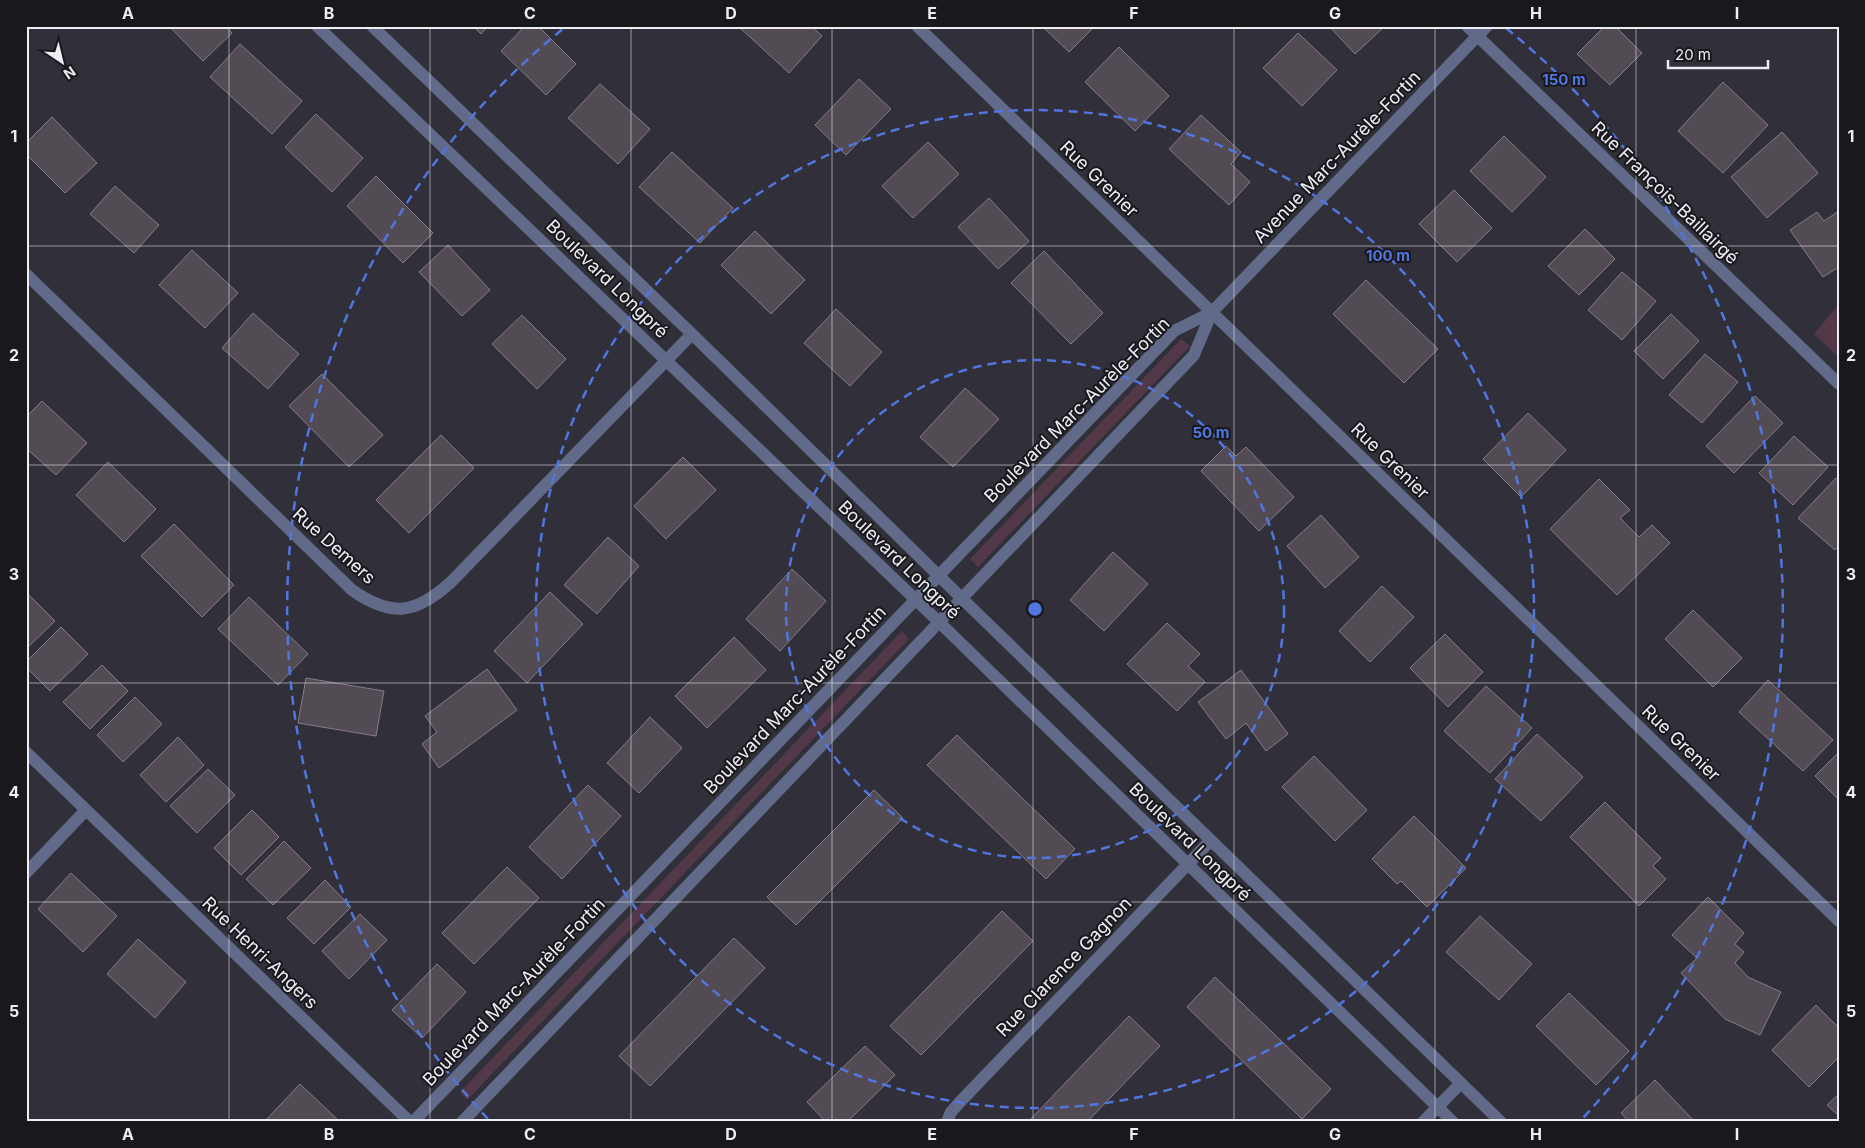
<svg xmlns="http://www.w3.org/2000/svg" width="1865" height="1148" viewBox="0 0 1865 1148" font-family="Inter,sans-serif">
<rect width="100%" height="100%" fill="#312f39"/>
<path fill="#533948" d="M1839 304V358L1814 334Z
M1181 339 1190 346 978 567 970 559Z
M902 631 909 639 467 1100 460 1092Z"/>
<path fill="#534b54" stroke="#847c86" d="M169 26H226L232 33 203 61Z
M473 26H488L481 34Z
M525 26H538L576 64 546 95 501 51Z
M738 26H811L822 36 789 73Z
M1042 26H1095L1069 52Z
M1329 26H1385L1355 54Z
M1605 26H1615L1642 53 1610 85 1577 54Z
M1298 33 1337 70 1302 106 1263 68Z
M240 44 302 101 272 134 210 77Z
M1119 47 1169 96 1135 131 1085 82Z
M859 79 891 109 846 155 815 125Z
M1723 82 1768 125 1723 173 1678 131Z
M600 84 650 129 618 164 568 118Z
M316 114 363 158 332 192 285 147Z
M1201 115 1241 152 1231 164 1250 182 1229 205 1169 149Z
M52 117 97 163 65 193 26 154V143Z
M1782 132 1818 173 1767 218 1731 177Z
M1504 136 1546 177 1512 212 1470 171Z
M928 142 959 174 913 218 882 186Z
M672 152 733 208 700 243 639 187Z
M376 176 433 233 403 263 347 206Z
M115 186 159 225 134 253 90 214Z
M1454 190 1492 228 1457 262 1419 224Z
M989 198 1029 241 998 269 958 227Z
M1839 211V267L1823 277 1790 230 1817 212 1824 221Z
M1585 229 1615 259 1579 295 1548 266Z
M755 231 805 280 771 314 721 265Z
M448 245 490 290 462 316 419 272Z
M192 250 238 293 205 328 159 285Z
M1044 251 1103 313 1071 344 1011 283Z
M1622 272 1656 301 1622 340 1588 310Z
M1366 280 1438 349 1404 383 1333 314Z
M836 309 882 352 850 386 804 343Z
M253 313 299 354 268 389 222 348Z
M1671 314 1699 341 1663 379 1634 351Z
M522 315 566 359 537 389 492 344Z
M1705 354 1738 382 1702 423 1669 395Z
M322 374 383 435 349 467 289 406Z
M965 388 999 419 953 467 920 437Z
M1755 396 1783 423 1734 473 1706 446Z
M42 401 87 443 56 475 26 448V417Z
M1528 413 1566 450 1521 497 1483 459Z
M441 435 474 468 409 533 376 500Z
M1794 436 1828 467 1793 505 1759 473Z
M1226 446 1236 456 1246 447 1294 497 1259 531 1201 471Z
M683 457 716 490 666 539 634 506Z
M108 462 156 509 124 542 76 495Z
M1836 478 1839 481V546L1835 550 1798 518Z
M1599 479 1630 510 1620 518 1639 537 1652 525 1670 543 1617 595 1550 529Z
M1321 515 1359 557 1325 588 1287 546Z
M174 524 234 585 202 617 141 556Z
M608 537 639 566 597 614 564 585Z
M1113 552 1148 584 1104 631 1070 600Z
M792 569 826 601 780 651 746 619Z
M1382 586 1414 617 1370 662 1339 631Z
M550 592 583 624 527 683 494 651Z
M28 594 55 621 26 649V596Z
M249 597 308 654 278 685 218 629Z
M1693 610 1742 658 1713 687 1665 639Z
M1167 623 1200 654 1188 666 1205 682 1177 711 1127 664Z
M61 627 88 654 50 691 26 667V662Z
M1445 634 1483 672 1448 707 1410 668Z
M734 637 766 670 707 728 675 696Z
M102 665 128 691 90 729 63 702Z
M487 669 517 710 439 768 422 744 437 732 425 716Z
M1241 670 1288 734 1266 751 1246 723 1226 739 1198 702Z
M306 678 384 691 376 736 298 723Z
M1768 680 1833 740 1803 771 1739 712Z
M1486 686 1532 728 1490 773 1444 731Z
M135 697 162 724 123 762 97 735Z
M650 717 682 748 639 793 607 763Z
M1537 734 1583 777 1541 821 1495 779Z
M957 735 1075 849 1046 879 927 765Z
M178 737 204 765 166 802 140 775Z
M1839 752V800L1815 776Z
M1314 756 1367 810 1335 841 1282 787Z
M208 769 235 795 197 833 170 806Z
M588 785 621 816 562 879 529 847Z
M874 790 903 818 796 925 767 897Z
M1605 802 1661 858 1653 866 1666 879 1639 906 1570 837Z
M252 810 279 837 241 875 214 848Z
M1414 816 1466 868 1427 907 1401 881 1397 884 1372 859Z
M284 841 311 868 273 905 246 879Z
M507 867 539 898 474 964 442 933Z
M71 873 117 916 83 952 38 909Z
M325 880 351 907 314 944 287 918Z
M1708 897 1744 933 1735 944 1744 952 1735 963 1748 977 1781 992 1760 1035 1725 1019 1681 973 1697 958 1672 935Z
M1002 911 1033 941 921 1055 890 1026Z
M360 914 387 940 349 979 322 951Z
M1480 916 1532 964 1499 1000 1446 952Z
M734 938 765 968 650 1086 619 1056Z
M138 939 186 982 155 1018 107 974Z
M437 964 466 992 422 1038 392 1010Z
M1215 977 1331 1089 1302 1119 1187 1007Z
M1569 993 1629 1051 1596 1085 1536 1026Z
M1816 1005 1839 1028V1057L1809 1087 1772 1050Z
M1129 1016 1160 1046 1087 1122H1028Z
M865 1046 895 1075 847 1122H826L807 1102Z
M1655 1080 1695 1122H1629L1621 1113Z
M300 1084 339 1121 264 1122Z
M1839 1094V1116L1827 1105Z"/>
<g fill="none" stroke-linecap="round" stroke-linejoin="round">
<path stroke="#616a88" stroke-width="12" d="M317 26 939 622 1453 1122
M372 26 692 334 983 619 1501 1122
M917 26 1839 921
M1467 26 1839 384
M26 274 352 590C392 618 416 614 451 582L692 334
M26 752 410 1122
M26 873 86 810
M413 1122 1174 331 1212 312 1487 26
M462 1122 1194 355 1212 312
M947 1122 951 1112 959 1103 1211 840
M1423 1122 1460 1084"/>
</g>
<path fill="none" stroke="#eeedf4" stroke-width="1" stroke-opacity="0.55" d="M229 26V1122M430 26V1122M631 26V1122M832 26V1122M1033 26V1122M1234 26V1122M1435 26V1122M1636 26V1122M26 246H1839M26 465H1839M26 683H1839M26 902H1839"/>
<g fill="none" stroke="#5176df" stroke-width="2.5" stroke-dasharray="9 6">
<circle cx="1035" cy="609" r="249"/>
<circle cx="1035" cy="609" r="499"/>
<path d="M488 1119A748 748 0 0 1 564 28M1506 28A748 748 0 0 1 1582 1119"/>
</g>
<g text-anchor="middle" stroke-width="4" stroke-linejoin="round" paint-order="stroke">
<g font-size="18" fill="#eeedf4" stroke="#19181c">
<text transform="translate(1337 157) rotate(-46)" y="6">Avenue Marc-Aurèle-Fortin</text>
<text transform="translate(1099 179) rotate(44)" y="6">Rue Grenier</text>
<text transform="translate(1665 193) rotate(44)" y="6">Rue François-Baillairgé</text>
<text transform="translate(607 279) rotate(44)" y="6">Boulevard Longpré</text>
<text transform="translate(1077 410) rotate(-45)" y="6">Boulevard Marc-Aurèle-Fortin</text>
<text transform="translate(1390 461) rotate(44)" y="6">Rue Grenier</text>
<text transform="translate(334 546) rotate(42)" y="6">Rue Demers</text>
<text transform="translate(899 560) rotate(44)" y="6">Boulevard Longpré</text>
<text transform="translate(795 700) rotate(-46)" y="6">Boulevard Marc-Aurèle-Fortin</text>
<text transform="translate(1681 743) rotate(44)" y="6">Rue Grenier</text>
<text transform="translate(1190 842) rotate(44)" y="6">Boulevard Longpré</text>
<text transform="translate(260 953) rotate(44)" y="6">Rue Henri-Angers</text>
<text transform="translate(1064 967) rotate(-46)" y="6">Rue Clarence Gagnon</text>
<text transform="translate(514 992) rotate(-46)" y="6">Boulevard Marc-Aurèle-Fortin</text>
</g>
</g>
<circle cx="1035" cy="609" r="8" fill="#5176df" stroke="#19181c" stroke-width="2.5"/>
<g font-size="15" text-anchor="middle" font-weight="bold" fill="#5176df" stroke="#19181c" stroke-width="4" stroke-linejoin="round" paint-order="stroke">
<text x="1564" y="85">150 m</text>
<text x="1388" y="261">100 m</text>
<text x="1211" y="438">50 m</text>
</g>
<rect width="1865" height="1148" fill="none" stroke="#19181c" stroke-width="55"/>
<g transform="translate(62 62) rotate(145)" stroke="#19181c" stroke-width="4" paint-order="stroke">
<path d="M0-4L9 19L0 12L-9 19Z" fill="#eeedf4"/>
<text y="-8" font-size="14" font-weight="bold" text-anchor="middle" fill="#eeedf4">N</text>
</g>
<path d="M1668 60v8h100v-8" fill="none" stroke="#eeedf4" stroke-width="2.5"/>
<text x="1675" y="60" font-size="15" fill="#eeedf4" stroke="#19181c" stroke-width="4" paint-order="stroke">20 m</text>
<rect x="28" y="28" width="1810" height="1092" fill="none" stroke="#eeedf4" stroke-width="2"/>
<g font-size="16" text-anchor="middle" font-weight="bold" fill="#eeedf4">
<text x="128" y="19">A</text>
<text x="329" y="19">B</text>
<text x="530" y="19">C</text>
<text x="731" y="19">D</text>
<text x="932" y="19">E</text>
<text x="1134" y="19">F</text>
<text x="1335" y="19">G</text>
<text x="1536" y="19">H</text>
<text x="1737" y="19">I</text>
<text x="14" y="142">1</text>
<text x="1851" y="142">1</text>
<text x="14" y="361">2</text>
<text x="1851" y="361">2</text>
<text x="14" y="580">3</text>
<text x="1851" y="580">3</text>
<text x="14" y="798">4</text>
<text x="1851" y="798">4</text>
<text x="14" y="1017">5</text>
<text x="1851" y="1017">5</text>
<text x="128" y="1140">A</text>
<text x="329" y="1140">B</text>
<text x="530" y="1140">C</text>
<text x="731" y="1140">D</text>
<text x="932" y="1140">E</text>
<text x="1134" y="1140">F</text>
<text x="1335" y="1140">G</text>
<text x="1536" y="1140">H</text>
<text x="1737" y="1140">I</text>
</g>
</svg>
